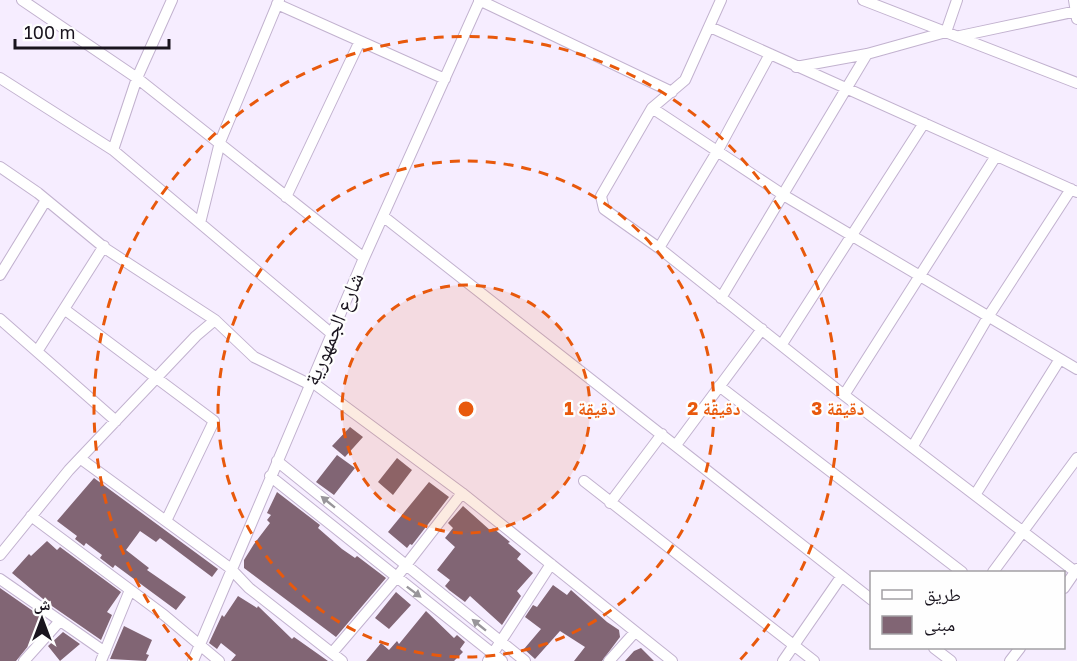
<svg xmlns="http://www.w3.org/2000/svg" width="1077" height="661" viewBox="0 0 1077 661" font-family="'Golos Text','Noto Naskh Arabic',sans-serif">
<rect width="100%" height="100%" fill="#f6edff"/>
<path fill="#816574" d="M350 427 363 437 345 457 332 446Z
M337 455 355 468 334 495 316 482Z
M397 458 412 470 393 495 378 482Z
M94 478 218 569 212 577 160 538 156 542 140 531 126 550 149 568 147 570 186 597 176 610 115 565 113 568 100 558 102 555 86 543 84 546 75 539 77 536 57 521Z
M429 482 449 497 412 545 410 544 407 548 388 532Z
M277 492 320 525 318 528 342 549 355 558 357 556 386 578 336 637 244 568V560L254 544 270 523 267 520 271 515 267 513Z
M463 506 491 531 493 528 510 542 508 543 521 554 517 559 533 573 517 591 521 596 502 625 470 596 465 602 449 590 445 586 450 580 437 570 455 547 445 538 453 528 448 523Z
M47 541 57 550 60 547 121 592 107 612 112 615 101 640 49 604 12 573 29 554 31 556Z
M553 585 567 595 571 590 607 622 619 630 620 637 602 661H574L585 647 560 631 535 659 524 649 541 629 525 617 533 605 537 607Z
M0 588 43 618 36 630 38 634 16 661H0Z
M396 592 411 605 389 629 375 618Z
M238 596 257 608 258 606 292 639 294 637 328 661H231L236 655 221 643 217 649 209 643 222 615 224 617Z
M426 611 454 638 457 635 465 642 460 649 463 652 454 661H366L381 643 389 650 397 641 399 644Z
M124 626 152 640 146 654 149 655 146 661 110 659Z
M63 632 80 644 60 661 48 646Z
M641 648 654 661H625L634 651Z"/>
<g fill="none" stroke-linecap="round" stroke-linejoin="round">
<defs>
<path id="street" d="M22 0 137 78 364 258
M479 0 672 92
M721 0 685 80 652 108 601 196 604 209 659 248 844 395 1077 573
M863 0 1077 83
M1074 0 1077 19
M277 4 445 79
M710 27 1077 192
M960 36 1077 11
M796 67 867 54 946 32 957 0
M0 78 113 150 332 334
M652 108 785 196 1077 369
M113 150 137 78 172 0
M0 167 38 193 106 249 215 320 254 357 311 385
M286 197 359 43
M384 217 872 600
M200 223 220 142 279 0
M659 248 718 150 770 54
M0 275 46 200
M721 298 867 54
M64 309 214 421 166 521
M0 319 116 421
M782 344 924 123
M38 350 104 246
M312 382 462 493 672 661
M719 386 962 572
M844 395 996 156
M676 445 762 329
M913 446 988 317 1071 189
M81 459 230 568 249 588 342 661
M277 461 525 661
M270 476 502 661
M584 481 814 661
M975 495 1060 359
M610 503 662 434
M31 516 164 615 219 661
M0 555 69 470 196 336 215 320
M993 572 1077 458
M0 579 105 652
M1064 588 1077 569
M934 648 951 661
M332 653 396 578 462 493
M24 661 59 622
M101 661 130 590
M193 661 364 258 480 0
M488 661 551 564
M609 661 635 632
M783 661 841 577
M1010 661 1020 648"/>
</defs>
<use href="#street" stroke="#c2b2cf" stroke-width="12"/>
<use href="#street" stroke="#fff" stroke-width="10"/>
</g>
<defs><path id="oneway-solid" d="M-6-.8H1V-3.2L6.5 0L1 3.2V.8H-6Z" transform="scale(1.5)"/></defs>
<g fill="#98959a">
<use href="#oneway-solid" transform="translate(328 502) rotate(-141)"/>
<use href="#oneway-solid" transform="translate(414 592) rotate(37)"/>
<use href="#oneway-solid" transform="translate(479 625) rotate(-141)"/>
</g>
<circle cx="466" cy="409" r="124" fill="#e8590c" fill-opacity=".12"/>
<g fill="none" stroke="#e8590c" stroke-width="3" stroke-dasharray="10 8">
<circle cx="466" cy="409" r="124"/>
<circle cx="466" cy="409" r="248"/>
<path d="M192 660A372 372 0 1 1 740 660"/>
</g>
<g text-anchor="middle" stroke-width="4.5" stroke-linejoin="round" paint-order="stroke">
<g font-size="21" fill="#19141e" stroke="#fefefe">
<text transform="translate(334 329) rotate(-67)" y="7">شارع الجمهورية</text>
</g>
</g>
<circle cx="466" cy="409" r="9" fill="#e8590c" stroke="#fefefe" stroke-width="3"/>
<g font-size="18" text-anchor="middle" font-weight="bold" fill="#e8590c" stroke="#fefefe" stroke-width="4.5" stroke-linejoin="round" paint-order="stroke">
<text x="590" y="415">1 دقيقة</text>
<text x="714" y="415">2 دقيقة</text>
<text x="838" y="415">3 دقيقة</text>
</g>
<rect x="870" y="571" width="195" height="78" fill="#fefefe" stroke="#a2a0a4" stroke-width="1.5"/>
<rect x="882" y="590" width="30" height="9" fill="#ffffff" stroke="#a2a0a4" stroke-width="1.5"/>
<text x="924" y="601" font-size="18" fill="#19141e">طريق</text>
<rect x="882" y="616" width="30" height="18" fill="#816574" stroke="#a2a0a4" stroke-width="1.5"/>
<text x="924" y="631" font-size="18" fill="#19141e">مبنى</text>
<g transform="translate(42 619)" stroke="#fefefe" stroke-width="4.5" paint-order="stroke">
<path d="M0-4.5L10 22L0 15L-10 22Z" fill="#19141e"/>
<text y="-9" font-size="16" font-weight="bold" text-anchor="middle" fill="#19141e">ش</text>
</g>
<path d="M15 39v9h154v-9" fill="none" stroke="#19141e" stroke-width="3"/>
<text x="24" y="39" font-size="18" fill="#19141e" stroke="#fefefe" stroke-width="4.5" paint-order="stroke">100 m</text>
</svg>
